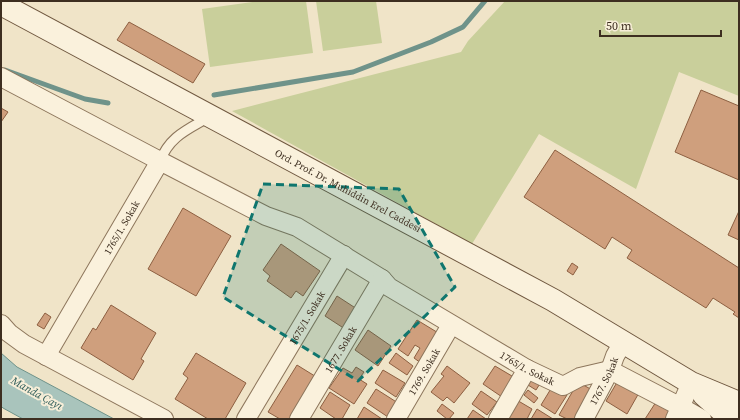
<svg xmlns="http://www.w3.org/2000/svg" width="740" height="420" viewBox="0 0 740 420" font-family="'Source Serif 4',serif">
<rect width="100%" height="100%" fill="#f0e4c8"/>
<path fill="#c9cf9b" d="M259 1H306L313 53 210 67 202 9Z
M316 1H376L382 43 323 51Z
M505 1H739V96L679 72 636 189 539 134 472 244 232 111 461 52 468 41Z"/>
<path fill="#a9c4bc" stroke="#6f938a" d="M1 353 17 367 114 419H23L3 408 1 406Z"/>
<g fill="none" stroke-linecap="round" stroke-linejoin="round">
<path stroke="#6f938a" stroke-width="5" d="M5 70 85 99 108 103
M214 95 353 72 431 42 463 27 485 1"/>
</g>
<path fill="#cf9f7d" stroke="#8d5f41" d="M129 22 205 64 193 83 117 40Z
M701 90 739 106V180L675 152Z
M1 108 8 112 1 122Z
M555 150 739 268V318L733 314 735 312 713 298 706 308 627 258 632 250 612 237 605 249 524 197Z
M183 208 231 236 196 296 148 269Z
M739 211V240L728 235Z
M281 244 320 271 303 296 296 291 291 298 267 281 270 276 263 270Z
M572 263 578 267 573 275 567 271Z
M337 296 357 309 345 329 325 316Z
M111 305 156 333 141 359 144 361 133 380 81 348 93 328 96 330Z
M45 313 51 317 44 329 37 325Z
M417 320 440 334 421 363 414 358 420 348 415 345 408 356 398 349Z
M368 330 391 346 378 366 355 350Z
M196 353 246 383 225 419H208L175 399 188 378 183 374Z
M396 353 413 366 407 375 389 363Z
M297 365 318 378 293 419H280L268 412Z
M447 366 470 383 454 403 447 397 443 401 431 392 444 376 441 374Z
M495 366 517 379 505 399 483 384Z
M356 367 364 372 359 379 367 384 354 404 329 388 343 368 352 373Z
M383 370 405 383 396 397 375 383Z
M533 376 541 382 536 390 528 385Z
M619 379 640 391 627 414 606 401Z
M578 382 594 391 578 419H567L559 415Z
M552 387 567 395 555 414 541 405Z
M376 389 398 403 388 417 367 403Z
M528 390 538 398 534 403 524 395Z
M481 391 497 402 487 415 472 404Z
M330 392 350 405 342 419H336L320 408Z
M515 399 532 409 527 419H503Z
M656 402 675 413 672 419H645Z
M442 404 454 413 449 419H447L437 411Z
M364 407 382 419H357Z
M537 409 553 419H531Z
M473 410 486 419H467Z"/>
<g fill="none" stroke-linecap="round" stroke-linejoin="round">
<defs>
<path id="service" d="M160 161C170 136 187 130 209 117"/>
<g id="minor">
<path d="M1 77 160 161"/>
<path d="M1 324 9 333 24 344 164 419"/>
<path id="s1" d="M46 356 160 161 266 216 297 227 382 279 389 287 527 369 563 386 580 377 610 370 681 407 702 419"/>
<path id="s2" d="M246 419 344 255"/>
<path id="s3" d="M299 419 382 279"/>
<path id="s4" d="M396 419 451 325"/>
<path d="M498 419 527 369"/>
<path id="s5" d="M584 419 610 370 615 356 623 342"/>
<path d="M675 419 691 383"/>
</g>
<g id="secondary">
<path id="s6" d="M1 4 553 300 691 383 739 403"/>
<path d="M704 395 731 419"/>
</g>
</defs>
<use href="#service" stroke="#8d765c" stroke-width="11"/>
<use href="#minor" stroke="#8d765c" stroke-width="20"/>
<use href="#secondary" stroke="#6f573f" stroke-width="24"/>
<use href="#service" stroke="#faf1dc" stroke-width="9"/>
<use href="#minor" stroke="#faf1dc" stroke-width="18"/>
<use href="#secondary" stroke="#faf1dc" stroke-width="22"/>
</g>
<path fill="#0f766e" fill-opacity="0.2" stroke="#0f766e" stroke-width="3" stroke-dasharray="8 5" stroke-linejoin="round" d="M263 184 399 189 455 287 358 381 223 297Z"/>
<g text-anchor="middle" stroke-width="4" stroke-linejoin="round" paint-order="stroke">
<g font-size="10" fill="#3d2e20" stroke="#f7eed8">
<text dy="4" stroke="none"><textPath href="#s6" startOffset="394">Ord. Prof. Dr. Muhiddin Erel Caddesi</textPath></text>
<text dy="4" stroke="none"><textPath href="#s1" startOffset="149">1765/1. Sokak</textPath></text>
<text dy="4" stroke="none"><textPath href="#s2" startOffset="118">1675/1. Sokak</textPath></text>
<text dy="4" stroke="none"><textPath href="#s3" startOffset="81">1677. Sokak</textPath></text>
<text dy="4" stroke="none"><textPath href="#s1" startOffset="649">1765/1. Sokak</textPath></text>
<text dy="4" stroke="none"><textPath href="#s4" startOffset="55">1769. Sokak</textPath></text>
<text dy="4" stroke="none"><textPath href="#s5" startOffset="43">1767. Sokak</textPath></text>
</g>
<g font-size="11" font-style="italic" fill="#2f5d5a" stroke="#f7eed8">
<text transform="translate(37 393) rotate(29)" y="4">Manda Çayı</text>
</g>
</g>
<rect width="740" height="420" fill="none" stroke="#3d2e20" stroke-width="4"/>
<path d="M600 30v6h121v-6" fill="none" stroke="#3d2e20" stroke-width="2"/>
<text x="606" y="30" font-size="12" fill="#3d2e20" stroke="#f7eed8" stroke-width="3" paint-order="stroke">50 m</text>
</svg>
